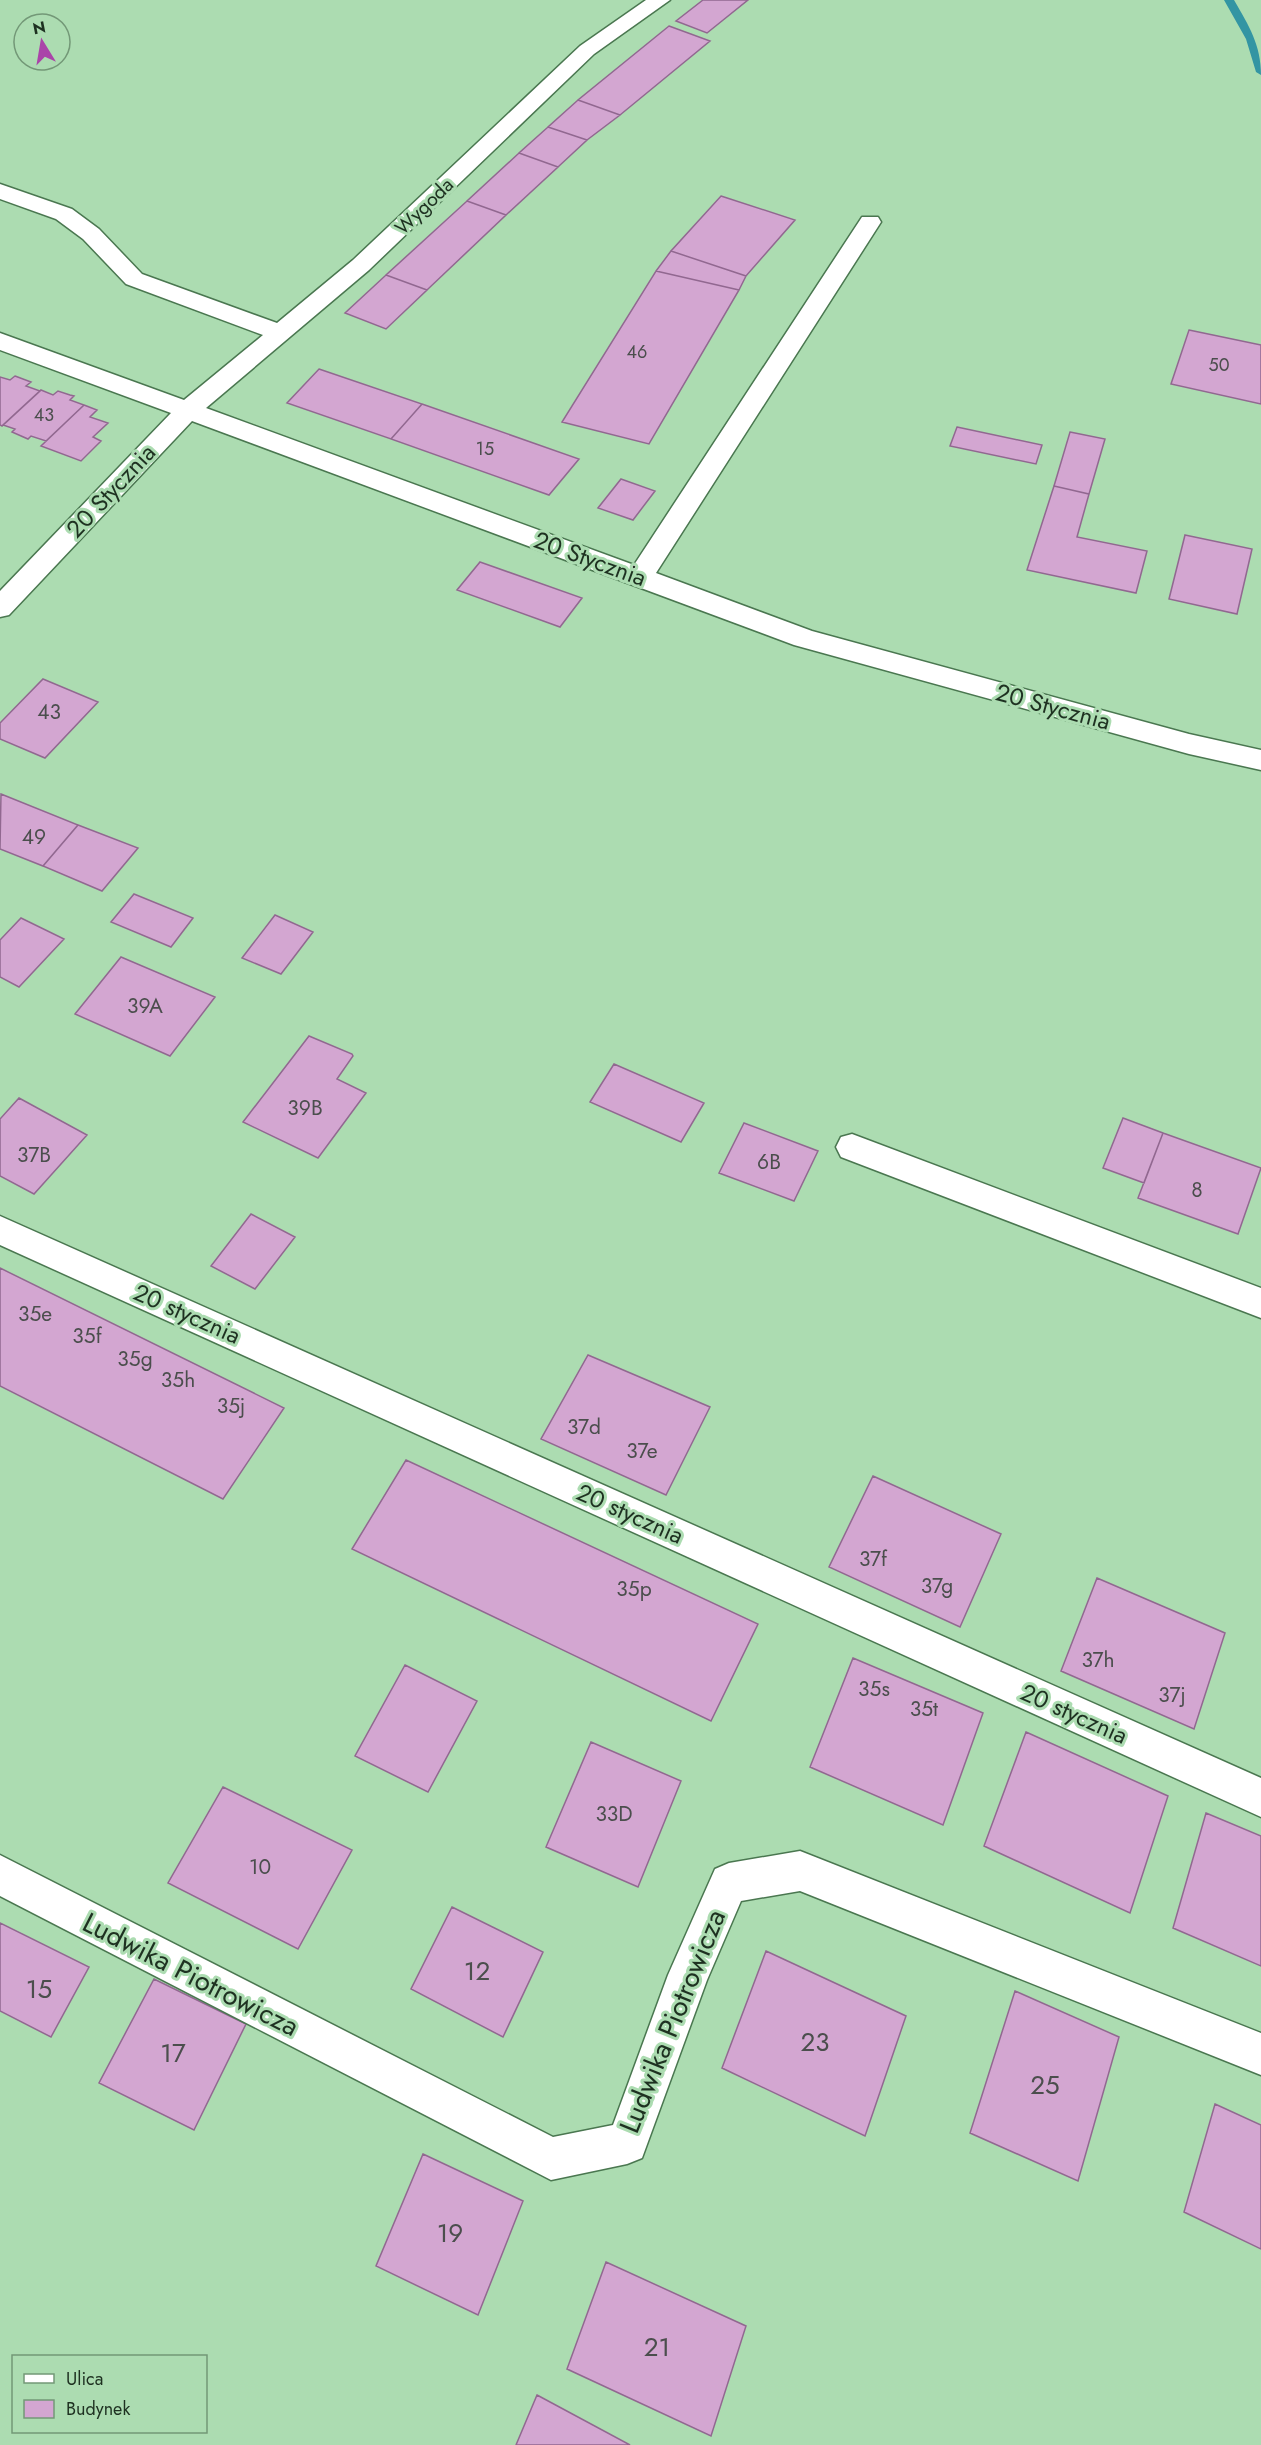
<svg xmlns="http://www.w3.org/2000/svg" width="1261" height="2445" viewBox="0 0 1261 2445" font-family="Jost,sans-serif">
<rect width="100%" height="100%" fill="#acdcb1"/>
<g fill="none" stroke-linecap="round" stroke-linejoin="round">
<path fill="#3395a3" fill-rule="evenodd" d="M1224 0H1234C1249 26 1261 45 1261 75L1256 72 1246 39Z"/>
</g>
<path fill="#d3a6d1" stroke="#916890" stroke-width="1.5" d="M703 0H748L707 33 676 21Z
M669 26 710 41 620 115 578 100Z
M578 100 620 115 587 140 548 127Z
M548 127 587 140 558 167 519 153Z
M519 153 558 167 506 215 467 201Z
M721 196 795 220 746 276 671 251Z
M467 201 506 215 427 290 386 275Z
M671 251 746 276 739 290 656 271Z
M656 271 739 290 649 444 562 422Z
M386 275 427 290 386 329 345 313Z
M1189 330 1261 345V404L1171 384Z
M319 369 422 404 391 439 287 403Z
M15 376 31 382 26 386 40 391 2 426 0 425V377L10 380Z
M41 390 53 395 58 391 70 395 74 396 70 400 84 405 46 441 31 436 28 439 12 432 15 429 3 425Z
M422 404 579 459 549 495 391 439Z
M84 405 97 410 90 417 108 423 93 437 101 441 81 461 41 446Z
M957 427 1042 445 1036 464 950 446Z
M1070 432 1105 439 1089 494 1054 486Z
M621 479 655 491 633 520 598 508Z
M1054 486 1089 494 1077 537 1147 551 1136 593 1027 570Z
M1185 535 1252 549 1237 614 1169 599Z
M480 562 582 598 560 627 457 590Z
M43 679 98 702 45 758 0 739V723Z
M1 794 78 825 43 866 0 849Z
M78 825 138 848 102 891 43 866Z
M134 894 193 918 171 947 111 922Z
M275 915 313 932 281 974 242 958Z
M21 918 64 939 19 987 0 977V940Z
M121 957 215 997 170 1056 75 1014Z
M309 1036 352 1054 353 1056 337 1079 366 1093 318 1158 243 1122Z
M614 1064 704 1103 681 1142 590 1102Z
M19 1098 87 1135 34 1194 0 1176V1119Z
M1123 1118 1163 1133 1144 1183 1103 1168Z
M744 1123 818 1151 794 1201 719 1173Z
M1163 1133 1261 1168 1238 1234 1138 1198Z
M251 1214 295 1237 255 1289 211 1266Z
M0 1268 284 1408 223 1499 0 1386Z
M588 1355 710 1407 666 1495 541 1439Z
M406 1460 758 1624 711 1721 352 1549Z
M873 1476 1001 1534 960 1627 829 1567Z
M1097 1578 1225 1633 1194 1729 1061 1671Z
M853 1658 983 1713 943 1825 810 1767Z
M405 1665 477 1701 428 1792 355 1756Z
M1026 1732 1168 1796 1130 1913 984 1846Z
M591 1742 681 1781 638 1887 546 1847Z
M223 1787 352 1850 298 1949 168 1883Z
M1206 1813 1261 1836V1966L1173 1928Z
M452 1907 543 1952 503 2037 411 1989Z
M0 1923 89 1967 51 2037 0 2011Z
M766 1951 906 2016 865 2136 722 2068Z
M154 1979 246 2024 194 2130 99 2083Z
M1015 1991 1119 2037 1078 2181 970 2133Z
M1215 2104 1261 2125V2249L1184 2212Z
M423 2154 523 2201 478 2315 376 2266Z
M606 2262 746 2326 711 2436 567 2369Z
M537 2395 630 2445H516Z"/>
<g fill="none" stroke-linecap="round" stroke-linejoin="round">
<defs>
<path id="minor" d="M646 0H670L594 54 369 270 206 408 634 565 862 217H878L881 222 656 573 812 631 1189 734 1261 750V770L1189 754 794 645 192 421 9 615 0 617V591L171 413 0 350V333L184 400 263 335 126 284 83 239 56 219 0 199V184L72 209 99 229 142 274 277 323 353 260 580 46Z
M852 1134 1261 1288V1318L841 1157 836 1147 841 1137Z
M0 1216 1261 1778V1817L0 1245Z
M800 1851 1261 2033V2075L800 1891 741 1901 707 1980 642 2158 627 2164 551 2180 0 1896V1855L553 2137 613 2125 668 1975 715 1869 729 1863Z"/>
</defs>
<use href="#minor" stroke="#4a7750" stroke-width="3"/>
<use href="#minor" fill="#fff" fill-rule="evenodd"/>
</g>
<g text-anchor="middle" stroke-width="6" stroke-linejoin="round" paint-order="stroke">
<g font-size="18" fill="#4b4e4d">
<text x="637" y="358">46</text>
<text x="1219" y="371">50</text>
<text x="44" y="421">43</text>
<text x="485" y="455">15</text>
</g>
<g font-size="20" fill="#1e3121" stroke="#acdcb1">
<text transform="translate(424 206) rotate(-44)" y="7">Wygoda</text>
</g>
<g font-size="21" fill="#4b4e4d">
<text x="49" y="719">43</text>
<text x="34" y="844">49</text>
<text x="145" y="1013">39A</text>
<text x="305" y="1115">39B</text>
<text x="34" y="1162">37B</text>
<text x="769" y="1169">6B</text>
<text x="1197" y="1197">8</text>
<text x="35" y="1321">35e</text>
<text x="87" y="1343">35f</text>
<text x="135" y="1366">35g</text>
<text x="178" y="1387">35h</text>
<text x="231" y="1413">35j</text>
<text x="584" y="1434">37d</text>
<text x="642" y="1458">37e</text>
<text x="873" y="1566">37f</text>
<text x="937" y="1593">37g</text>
<text x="634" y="1596">35p</text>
<text x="1098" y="1667">37h</text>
<text x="874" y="1696">35s</text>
<text x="1172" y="1702">37j</text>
<text x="924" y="1716">35t</text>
<text x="614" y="1821">33D</text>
<text x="260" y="1874">10</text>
</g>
<g font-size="24" fill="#1e3121" stroke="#acdcb1">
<text transform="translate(111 491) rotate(-47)" y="8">20 Stycznia</text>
<text transform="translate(590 559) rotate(20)" y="8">20 Stycznia</text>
<text transform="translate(1053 707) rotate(15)" y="8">20 Stycznia</text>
<text transform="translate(187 1314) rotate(24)" y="8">20 stycznia</text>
<text transform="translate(630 1514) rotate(24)" y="8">20 stycznia</text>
<text transform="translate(1074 1714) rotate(24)" y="8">20 stycznia</text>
</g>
<g font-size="26" fill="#4b4e4d">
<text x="477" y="1980">12</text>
<text x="39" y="1998">15</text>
<text x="815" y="2051">23</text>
<text x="173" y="2062">17</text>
<text x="1045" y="2094">25</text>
<text x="450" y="2242">19</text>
<text x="657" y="2356">21</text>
</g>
<g font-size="28" fill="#1e3121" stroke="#acdcb1">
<text transform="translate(191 1974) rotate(27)" y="10">Ludwika Piotrowicza</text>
<text transform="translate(672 2021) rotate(-68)" y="10">Ludwika Piotrowicza</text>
</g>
</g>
<rect x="12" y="2355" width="195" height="78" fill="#acdcb1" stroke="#739877" stroke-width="1.5"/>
<rect x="24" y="2374" width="30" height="9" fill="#ffffff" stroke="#739877" stroke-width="1.5"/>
<text x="66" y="2385" font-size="18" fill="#1e3121">Ulica</text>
<rect x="24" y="2400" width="30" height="18" fill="#d3a6d1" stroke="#739877" stroke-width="1.5"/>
<text x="66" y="2415" font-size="18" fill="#1e3121">Budynek</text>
<g transform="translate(42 42) rotate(349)"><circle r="28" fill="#acdcb1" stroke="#739877" stroke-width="1.5"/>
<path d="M0-4.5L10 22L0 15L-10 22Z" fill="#aa44a9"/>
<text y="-9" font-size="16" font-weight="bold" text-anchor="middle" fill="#1e3121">N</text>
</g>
</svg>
